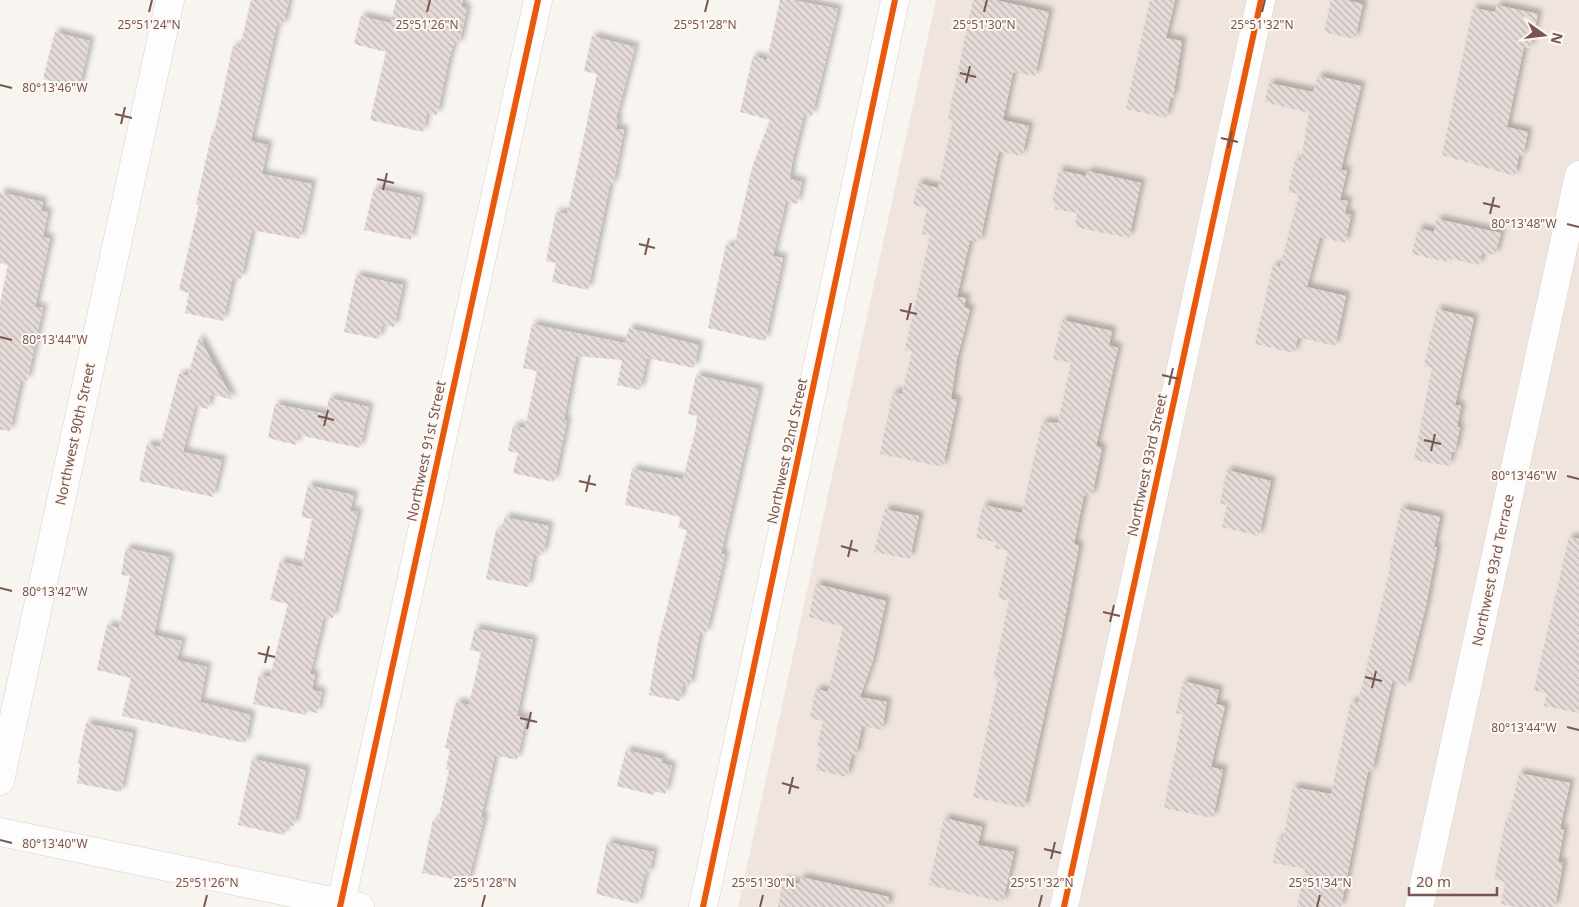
<svg xmlns="http://www.w3.org/2000/svg" width="1579" height="907" viewBox="0 0 1579 907" font-family="'Noto Sans',sans-serif">
<defs>
<pattern id="building-back-hatch" width="6" height="6" patternUnits="userSpaceOnUse" patternTransform="scale(1.25)"><rect width="6" height="6" fill="#e5dbd8"/><path d="M-1 5l2 2M0 0l6 6M5-1l2 2" fill="none" stroke="#beb4b2"/></pattern>
<filter id="shadow"><feDropShadow dx="4.5" dy="-4.5" stdDeviation="2.5" flood-color="#0004"/></filter>
</defs>
<rect width="100%" height="100%" fill="#f8f4f0"/>
<path fill="#f0e5de" d="M936 0H1579V907H738Z"/>
<path fill="url(#building-back-hatch)" filter="url(#shadow)" d="M251 0H289L283 26 277 24 251 141 268 145 262 174 312 184 300 239 252 230 241 279 233 277 223 321 185 313 189 293 179 290 199 205 196 204 212 133H214L233 46 240 48Z
M396 0H463L461 7 467 8 459 45 454 43 449 59 437 115 427 113 423 132 370 120 386 52 354 44 361 16 391 23Z
M780 0H793L838 9 812 116 804 114 792 163 790 179 802 182 797 204 786 201 773 256 783 258 765 341 708 328 726 245 734 247 752 168 770 120 740 112 753 56 767 60Z
M973 0H995L1049 12 1035 76 1013 72 1003 120 1029 126 1022 156 999 151 980 242 970 240 957 297 966 298 964 307 970 309 957 359 951 399 957 400 943 467 880 454 893 392 902 394 912 352 905 350 930 236 922 234 927 208 913 205 918 183 938 188 953 120 948 119Z
M1150 0H1175L1166 38 1182 41 1173 98 1171 97 1166 118 1126 109Z
M1331 0H1346L1363 4 1355 39 1324 32Z
M1497 5 1538 14 1530 48 1524 47 1507 127 1528 132 1523 156 1519 155 1515 176 1442 155 1473 8 1495 12Z
M55 32 90 41 79 88 43 79Z
M592 36 635 47 616 119 618 120 616 129 624 130 613 185 610 184 588 290 552 282 556 263 546 261 556 212 567 214 584 137 597 74 584 71Z
M1318 76 1361 86 1341 170 1347 171 1340 200 1348 201 1345 213 1351 215 1345 243 1320 237 1307 287 1346 296 1335 346 1298 337 1294 353 1255 344 1273 265 1280 267 1299 194 1288 192 1295 160 1301 161 1309 113 1265 102 1269 83 1313 92Z
M1059 170 1086 176 1087 171 1141 183 1129 238 1075 227 1077 213 1055 209V204L1052 203Z
M374 188 420 198 411 240 364 230Z
M0 192 43 202 41 211 48 212 43 237 50 239 35 307 43 308 27 381 21 380 10 431 0 430V304L8 265 0 263Z
M1437 219 1501 233 1495 255 1482 253 1479 265 1448 258 1447 262 1412 254 1418 228 1434 232Z
M356 275 403 285 394 327 382 325 379 339 344 332Z
M1437 309 1474 318 1455 405 1461 406 1457 427H1460L1455 452H1452L1449 466 1414 460 1432 368 1424 366Z
M1062 320 1112 331 1109 345 1118 348 1096 446 1102 448 1092 496 1084 495 1074 544 1079 546 1062 634 1024 808 973 797 998 680 993 678 1009 601 998 598 1008 551 995 548 996 542 976 538 983 505 1022 513 1042 422 1058 423 1071 363 1053 359Z
M532 324 625 343 629 328 699 345 694 368 647 358 640 390 617 385 622 360 576 356 564 420 567 421 554 482 513 473 518 453 508 451 513 426 525 428 537 371 523 368Z
M199 337 233 400 211 394 208 409 195 406 183 452 222 460 213 497 139 481 147 444 160 447 179 374 188 376Z
M696 375 759 389 721 554 725 555 706 634 700 632 690 686 683 685 680 701 649 695 658 643 687 530 678 528 681 517 625 505 632 469 683 479 696 428 697 416 688 414Z
M329 398 369 407 360 448 298 435 296 445 268 438 275 404 326 414Z
M1227 470 1271 481 1259 536 1222 527 1227 505 1220 504Z
M308 485 354 495 350 511 358 512 333 618 324 616 310 674 315 675 312 690 322 692 317 713 307 711 306 715 253 704 259 675 270 677 288 604 270 600 280 561 302 567 312 519 301 517Z
M1401 508 1440 517 1434 547H1437L1426 606 1406 686 1392 682 1372 772 1368 771 1341 907H1297L1305 869 1273 863 1278 838 1283 839 1293 787 1331 794 1351 701 1358 703 1391 564 1389 563Z
M885 509 919 516 910 559 874 552Z
M505 517 549 526 543 555 534 554 528 587 486 579 496 530 501 531Z
M1569 537 1579 539V713L1544 706 1547 693 1534 690Z
M126 548 170 557 154 635 182 641 177 660 207 667 200 702 251 715 245 743 122 716 131 678 97 670 107 625 119 628 130 576 121 575Z
M816 584 886 601 873 660 860 697 887 702 882 730 862 726 856 755 852 754 847 777 816 770 821 748 817 747 823 721 810 718 816 689 828 692 843 627 809 617Z
M475 628 533 640 517 716 526 718 517 760 495 755 481 817H484L468 882 422 873 433 820 438 821 449 770 446 769 450 749 445 748 456 702 469 705 481 652 470 650Z
M1183 681 1219 690 1216 704 1225 706 1211 767 1223 770 1213 818 1164 808 1183 715 1176 713Z
M86 723 133 733 121 792 77 783 80 764 78 763Z
M626 750 663 759 661 763 672 766 665 794 654 791V795L617 786Z
M252 759 306 770 294 826 286 824 284 835 238 825Z
M1519 773 1570 783 1560 829 1564 830 1558 862 1563 863 1555 907H1516L1501 904 1505 882 1494 879 1506 818 1509 819Z
M944 818 982 827 978 845 1014 852 1003 902 929 885Z
M607 842 654 852 649 874 645 873 638 904 596 894Z
M801 877 889 897 888 907H778L783 880 799 884Z"/>
<g fill="none" stroke-linecap="round" stroke-linejoin="round">
<defs>
<path id="minor" d="M0 781 170 0
M0 832 360 907
M340 907 538 0
M703 907 895 0
M1064 907 1261 0
M1419 907 1579 175"/>
</defs>
<use href="#minor" stroke="#d8d1ce" stroke-width="29"/>
<use href="#minor" stroke="#fefdfd" stroke-width="28"/>
<defs>
<path id="cycleway" d="M340 907 538 0
M703 907 895 0
M1064 907 1261 0"/>
</defs>
<use href="#cycleway" stroke="#fef8f4" stroke-width="9"/>
<use href="#cycleway" stroke="#e8590c" stroke-width="6"/>
</g>
<path fill="none" stroke="#775650" stroke-width="2" d="M149 12 152 0M427 12 430 0M705 12 708 0M984 12 987 0M1262 12 1265 0M960 73 976 77M966 83 970 66M0 85 12 88M115 114 132 118M121 124 125 107M1221 138 1238 142M1228 148 1232 131M377 179 394 183M383 190 387 173M1483 203 1500 207M1490 214 1494 197M1567 224 1579 227M639 244 655 248M645 255 649 238M900 310 917 314M907 320 911 303M0 337 12 340M1162 375 1179 379M1169 385 1173 368M318 416 334 420M324 426 328 410M1424 440 1441 444M1431 451 1435 434M1567 476 1579 479M579 481 596 485M586 492 590 475M841 546 858 551M848 557 852 540M0 588 12 591M1103 612 1120 616M1110 622 1114 605M258 653 275 657M265 663 269 646M1365 677 1382 681M1372 688 1376 671M520 718 537 722M1567 727 1579 730M527 729 531 712M782 783 799 788M789 794 793 777M0 840 12 843M1044 849 1061 853M1051 859 1055 842M204 907 207 895M482 907 485 895M760 907 763 895M1039 907 1042 895M1317 907 1320 895"/>
<g text-anchor="middle" stroke-width="4" stroke-linejoin="round" paint-order="stroke">
<g font-size="14" fill="#775650" stroke="#fef8f4">
<text transform="translate(75 434) rotate(-78)" y="5">Northwest 90th Street</text>
<text transform="translate(426 451) rotate(-78)" y="5">Northwest 91st Street</text>
<text transform="translate(787 451) rotate(-78)" y="5">Northwest 92nd Street</text>
<text transform="translate(1147 465) rotate(-78)" y="5">Northwest 93rd Street</text>
<text transform="translate(1493 570) rotate(-78)" y="5">Northwest 93rd Terrace</text>
</g>
</g>
<g font-size="12" text-anchor="middle" fill="#775650" stroke="#fef8f4" stroke-width="4" stroke-linejoin="round" paint-order="stroke">
<text x="149" y="29">25°51'24"N</text>
<text x="427" y="29">25°51'26"N</text>
<text x="705" y="29">25°51'28"N</text>
<text x="984" y="29">25°51'30"N</text>
<text x="1262" y="29">25°51'32"N</text>
<text x="55" y="92">80°13'46"W</text>
<text x="1524" y="228">80°13'48"W</text>
<text x="55" y="344">80°13'44"W</text>
<text x="1524" y="480">80°13'46"W</text>
<text x="55" y="596">80°13'42"W</text>
<text x="1524" y="732">80°13'44"W</text>
<text x="55" y="848">80°13'40"W</text>
<text x="207" y="887">25°51'26"N</text>
<text x="485" y="887">25°51'28"N</text>
<text x="763" y="887">25°51'30"N</text>
<text x="1042" y="887">25°51'32"N</text>
<text x="1320" y="887">25°51'34"N</text>
</g>
<g transform="translate(1544 35) rotate(104)" stroke="#fef8f4" stroke-width="4" paint-order="stroke">
<path d="M0-4L9 19L0 12L-9 19Z" fill="#775650"/>
<text y="-8" font-size="14" font-weight="bold" text-anchor="middle" fill="#775650">N</text>
</g>
<path d="M1409 887v8h88v-8" fill="none" stroke="#775650" stroke-width="2.5"/>
<text x="1416" y="887" font-size="15" fill="#775650" stroke="#fef8f4" stroke-width="4" paint-order="stroke">20 m</text>
</svg>
